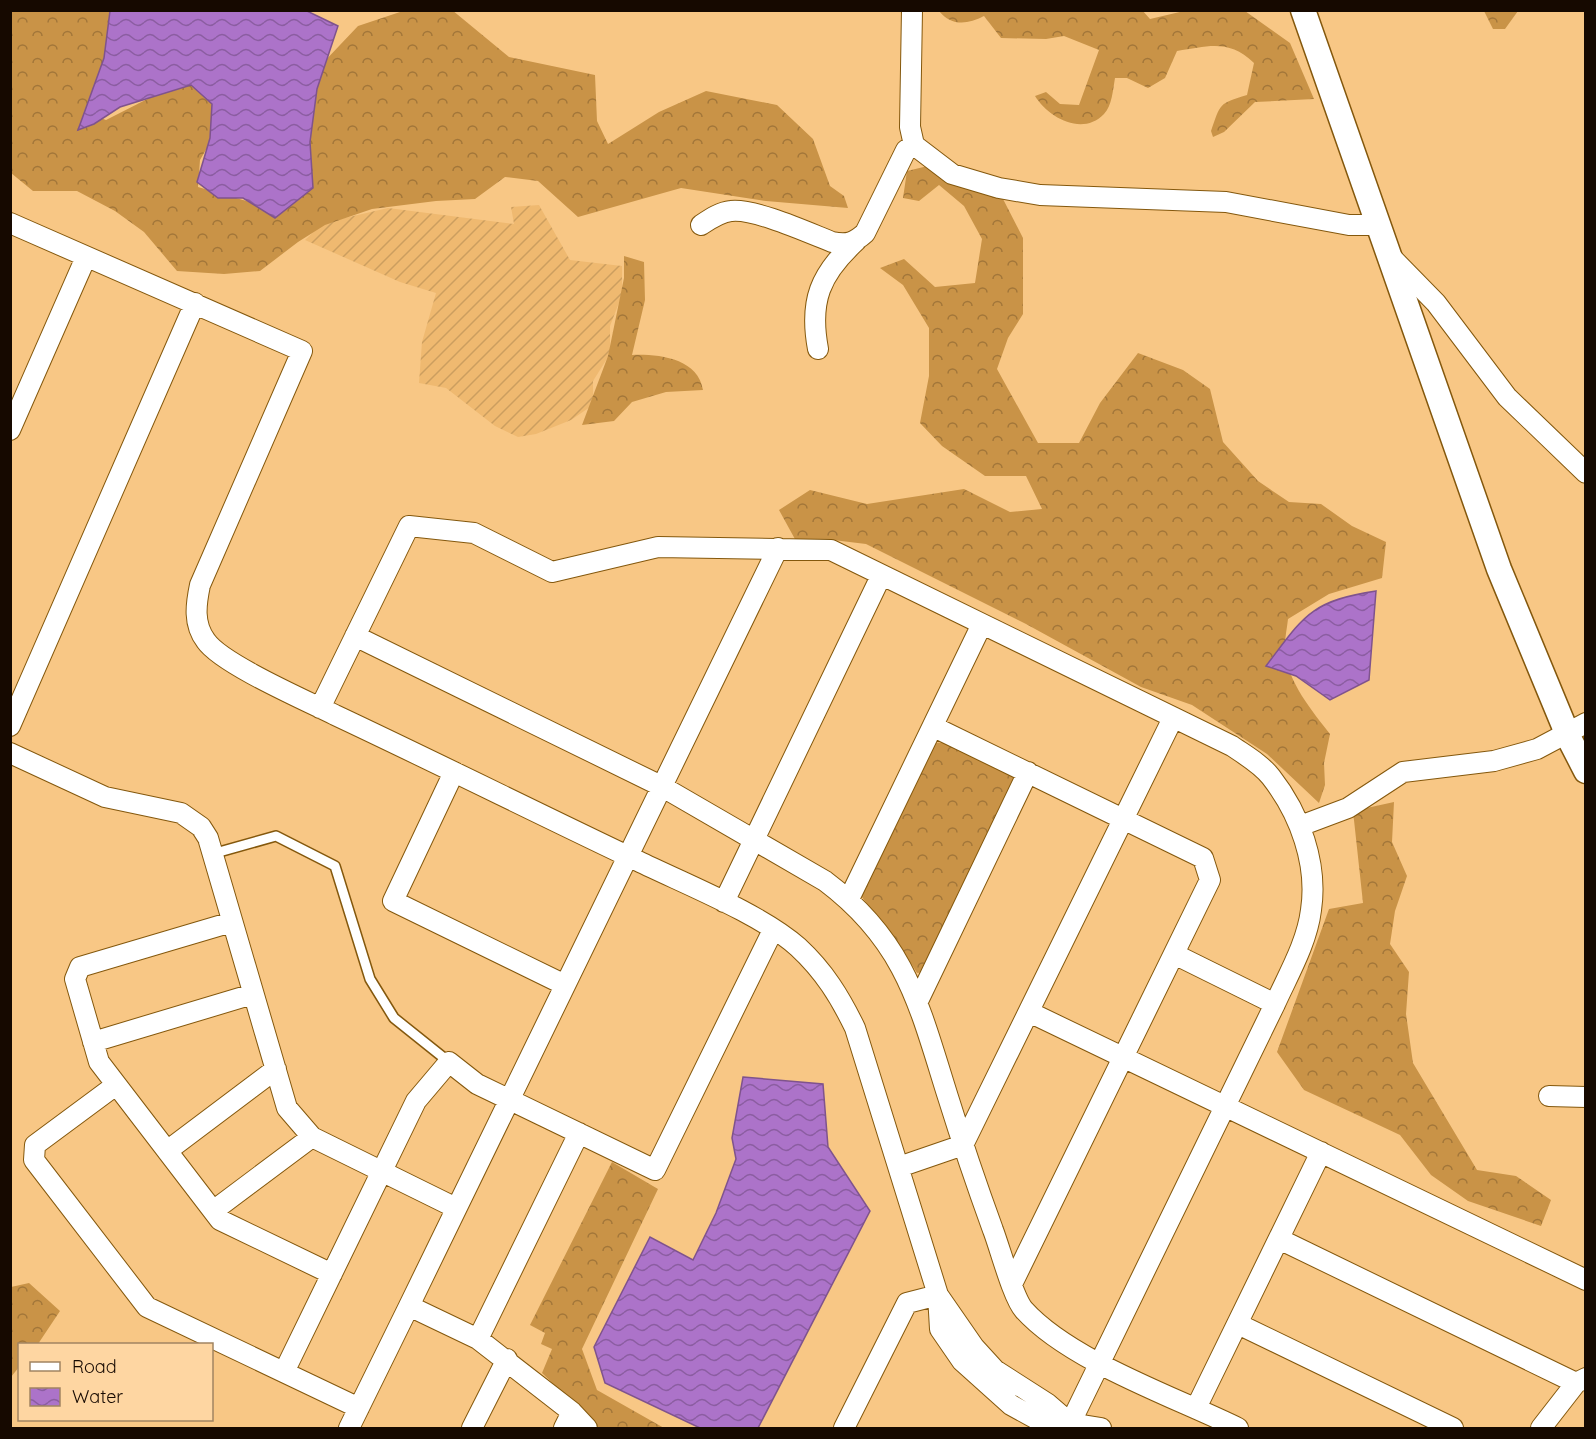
<svg xmlns="http://www.w3.org/2000/svg" width="1596" height="1439" viewBox="0 0 1596 1439" font-family="Quicksand,sans-serif">
<defs>
<pattern id="industrial-furrows" width="10" height="10" patternUnits="userSpaceOnUse" patternTransform="scale(1.5)"><rect width="10" height="10" fill="#efb970"/><path d="M-1 1l2-2M0 10L10 0M9 11l2-2" fill="none" stroke="#cc9e5f"/></pattern>
<pattern id="forest-crowns" width="20" height="18" patternUnits="userSpaceOnUse" patternTransform="scale(1.5)"><rect width="20" height="18" fill="#c99347"/><path d="M2 6a3 3 0 1 1 6 0M12 15a3 3 0 1 1 6 0" fill="none" stroke="#a27639"/></pattern>
<pattern id="water-waves" width="16" height="10" patternUnits="userSpaceOnUse" patternTransform="scale(1.5)"><rect width="16" height="10" fill="#ac73c9"/><path d="M0 5q4-4 8 0t8 0" fill="none" stroke="#8b5da1"/></pattern>
</defs>
<rect width="100%" height="100%" fill="#f8c785"/>
<path fill="url(#industrial-furrows)" d="M539 205 570 260 622 266V295L610 326V354L593 381V405L571 420 536 434 518 437 495 426 446 388 419 383 422 342 436 293 400 282 305 240 323 223 388 208 514 224 511 207Z"/>
<path fill="url(#forest-crowns)" d="M452 10 509 57 595 75 597 121 608 144 659 112 706 91 777 105 813 139 830 186 844 196 848 208 766 201 681 188 578 217 538 181 505 177 475 199 436 201 372 209 325 225 298 242 260 271 224 274 177 271 144 232 115 211 77 191H33L11 173 10 11H116L112 35 90 114 106 120 171 87 197 83 226 115 200 160 198 187 260 205H290L309 170 311 102 321 65 358 26 403 11Z
M1142 10 1150 19 1184 11H1245L1290 43 1314 99 1255 102 1224 132 1213 137 1211 131C1221 103 1218 104 1247 95L1254 63C1229 39 1209 46 1177 51L1165 78 1148 88 1127 78H1115C1113 89 1112 106 1104 114 1082 137 1048 117 1035 96L1046 92 1060 104 1079 105 1099 50 1064 36 1046 39 1001 38 984 16C967 25 951 26 939 11Z
M1484 11H1518L1505 29H1493Z
M932 165 1003 199 1023 238V314L1008 338 997 369 1038 443H1079L1100 403 1138 353 1183 370 1210 389 1223 442 1258 481 1289 502 1321 504 1352 526 1386 542 1382 578 1329 594 1288 619C1287 629 1284 641 1285 652 1288 682 1312 711 1330 734L1324 763 1325 785 1319 803 1267 754 1192 705 1141 687 1026 624 866 544 833 540 796 541 779 510 810 490 867 504 964 489 1010 512 1042 509 1026 476H985L942 446 920 423 929 376V328L903 285 880 268 904 259 935 287 975 283 982 239 964 206 939 185 919 201 903 198 907 171Z
M624 256 644 262 645 300 632 355C658 354 698 358 703 390L666 392 632 402 614 421 582 425 608 356 624 278Z
M946 742 1013 775 1015 780 924 972 917 973 901 947 861 896 935 743Z
M1394 802 1392 842 1407 876 1395 911 1390 944 1409 972 1406 1014 1413 1063 1477 1170 1516 1176 1551 1200 1541 1226 1468 1201 1431 1175 1400 1135 1304 1090 1277 1052 1329 909 1363 903 1353 811Z
M612 1162 658 1189 582 1349 597 1390 664 1428H599L542 1373 552 1349 541 1344 545 1333 530 1325Z
M29 1283 60 1311 38 1344H20L19 1367 11 1377V1287Z"/>
<path fill="url(#water-waves)" stroke="#7f538d" stroke-width="1.5" d="M110 11H307L338 26 317 89 310 142 313 188 275 218 243 198H218L197 182 210 138 212 104 191 85 120 107 94 124 78 130 104 58Z
M1376 591 1369 680 1330 700 1296 676 1266 666C1304 616 1310 601 1376 591Z
M743 1077 823 1084 828 1147 870 1211 758 1428H700L605 1383 594 1347 650 1237 693 1260 716 1213 736 1159 732 1138Z"/>
<g fill="none" stroke-linecap="round" stroke-linejoin="round">
<defs>
<path id="service" d="M212 854 276 836 335 866 370 979 394 1018 449 1062"/>
<path id="minor" d="M912 10 910 127 914 145 952 174 999 188 1040 195 1226 202 1349 225H1378
M10 223 302 351 200 585C196 604 193 624 206 641 222 664 307 701 335 715 437 763 537 813 638 861 685 884 761 914 798 947 824 971 840 997 855 1028L938 1295 940 1329 962 1361 1011 1405 1042 1422 1070 1423 1075 1428
M701 225C710 219 720 212 731 211 754 208 809 233 832 242 847 245 854 243 865 233L906 150 914 145
M1391 257 1436 303 1507 397 1586 473
M818 349C809 301 820 274 856 241
M10 430 86 257
M355 636 661 786 825 881C906 942 919 1005 948 1097 962 1142 977 1186 993 1230 1000 1248 1013 1298 1024 1310 1070 1361 1175 1397 1238 1428
M320 708 409 526 474 533 552 572 658 547 831 550 1232 746C1245 755 1261 764 1271 777 1300 814 1318 864 1311 910 1307 943 1288 975 1275 1004L1068 1428
M10 726 195 303
M934 727 1203 858 1210 880 1012 1284
M10 753 105 797 181 813 201 827 208 838 287 1108 312 1137 456 1208
M454 772 393 901 565 985
M1300 826 1348 808 1403 772 1494 761 1537 749 1586 723
M849 899 982 624
M724 902 881 576
M232 922 80 967 75 979 99 1062 220 1220 332 1274
M1174 954 1275 1004
M918 1001 1028 772
M1029 1012 1586 1280
M93 1042 253 994
M116 1085 35 1145 34 1160 147 1307 359 1408
M1549 1096 1586 1097
M167 1151 276 1069
M899 1167 963 1145 1173 718
M213 1211 312 1137
M1279 1239 1576 1383
M938 1295 974 1347 995 1370 1048 1404 1070 1423 1101 1428
M1238 1324 1453 1428
M478 1339 579 1133
M284 1372 416 1101 449 1062 477 1084 655 1170 773 930
M1196 1408 1321 1152
M349 1428 409 1306
M472 1428 507 1359
M564 1428 572 1412
M587 1428 572 1412 478 1339 409 1306 778 548
M844 1428 907 1303 938 1295
M1541 1428 1576 1383 1586 1378"/>
<path id="tertiary" d="M1303 10 1499 569 1569 738 1586 771"/>
</defs>
<use href="#service" stroke="#84580d" stroke-width="12"/>
<use href="#minor" stroke="#84580d" stroke-width="22"/>
<use href="#tertiary" stroke="#84580d" stroke-width="27"/>
<use href="#service" stroke="#fff" stroke-width="9"/>
<use href="#minor" stroke="#fff" stroke-width="20"/>
<use href="#tertiary" stroke="#fff" stroke-width="24"/>
</g>
<rect width="1596" height="1439" fill="none" stroke="#160900" stroke-width="24"/>
<rect x="18" y="1343" width="195" height="78" fill="#fed6a2" stroke="#a18461" stroke-width="1.5"/>
<rect x="30" y="1362" width="30" height="9" fill="#ffffff" stroke="#a18461" stroke-width="1.5"/>
<text x="72" y="1373" font-size="18" fill="#160900">Road</text>
<rect x="30" y="1388" width="30" height="18" fill="url(#water-waves)" stroke="#a18461" stroke-width="1.5"/>
<text x="72" y="1403" font-size="18" fill="#160900">Water</text>
</svg>
